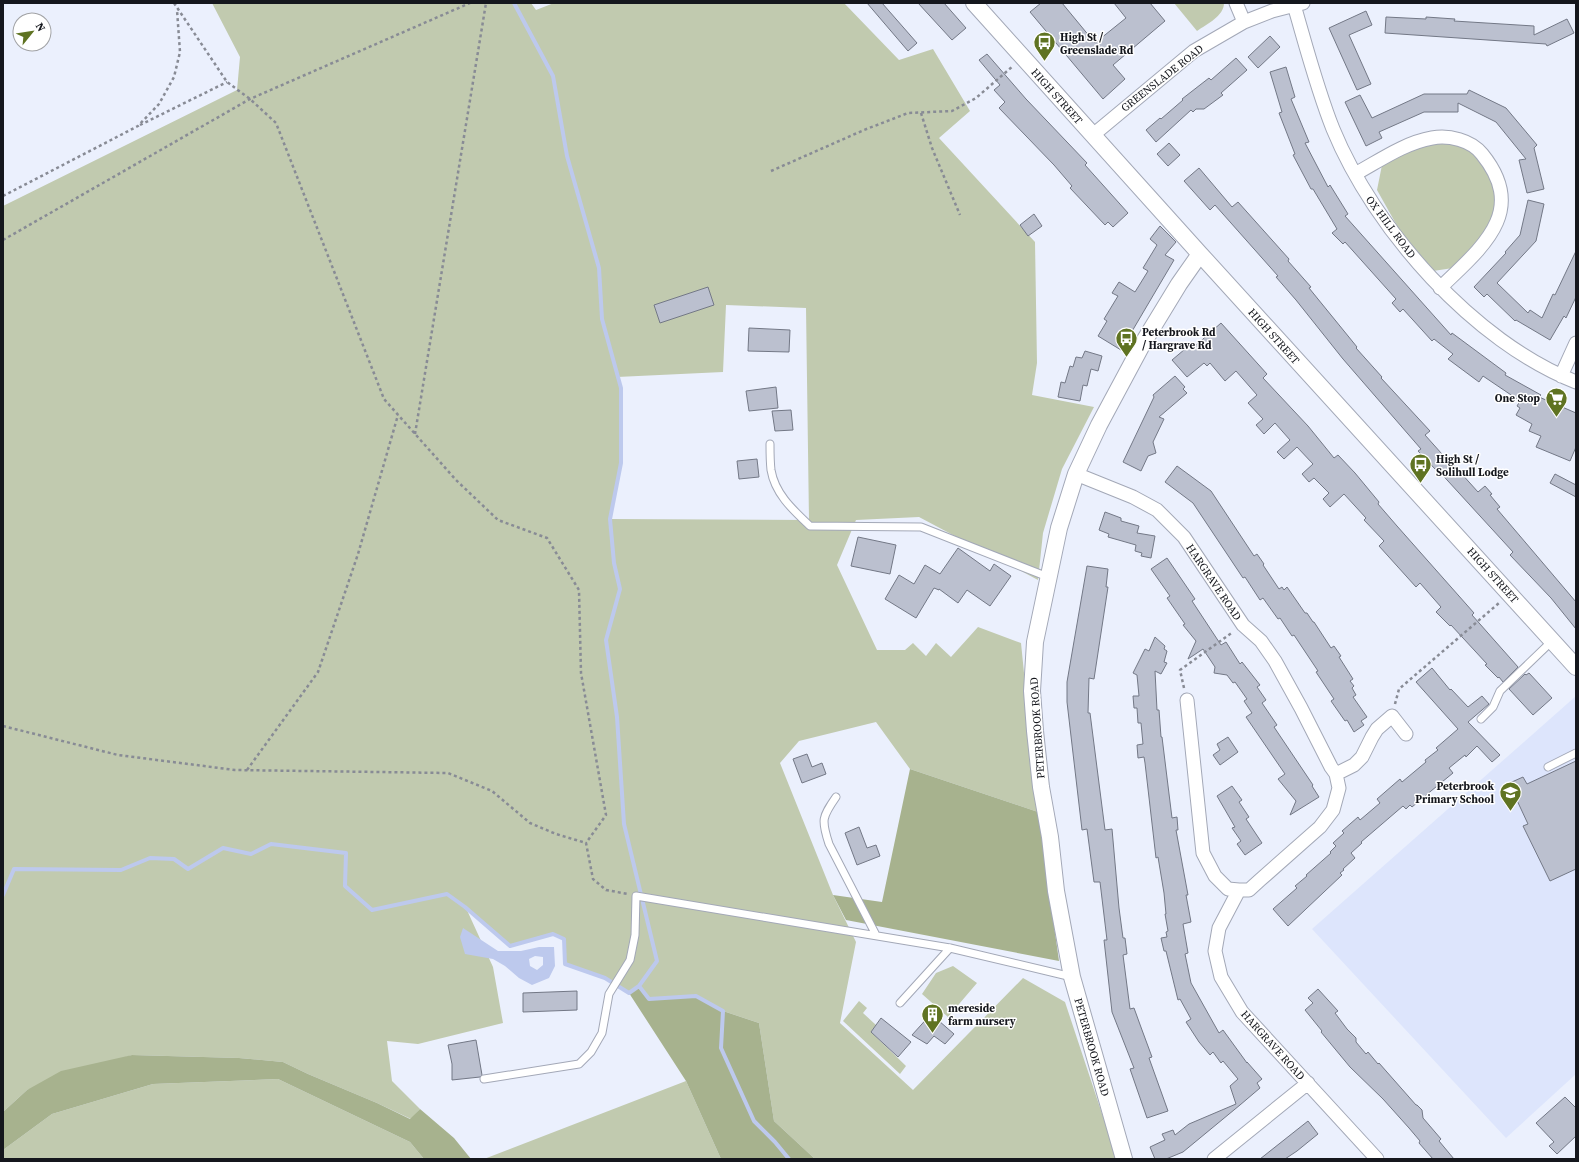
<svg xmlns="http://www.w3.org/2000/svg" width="1579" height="1162" viewBox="0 0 1579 1162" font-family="'Source Serif 4',serif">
<rect width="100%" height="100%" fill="#ebf0fd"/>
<path fill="#dde5fc" d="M1576 696V1074L1506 1138 1312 929Z"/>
<path fill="#c1caaf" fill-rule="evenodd" d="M212 3H531L536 10 554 3H844L899 60 933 49 970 111 939 138 1035 242 1037 363 1032 395 1094 407 1062 469 1043 533 1038 580 919 517 856 520 837 565 877 650H905L913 643 926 656 936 643 951 657 978 627 1021 643 1038 812 910 769 876 722 799 741 780 763 833 895 856 942 840 1023 913 1090 1023 978 1065 1002 1117 1159H815L774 1121 759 1023 723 1011 696 996 649 999 639 986 629 993 605 978 565 964 564 939 553 935 510 946 466 908 493 967 503 1023 418 1044 387 1041 392 1081 420 1109 411 1119 377 1103 308 1074 283 1062 239 1058 132 1055 27 1090 3 1112V206L237 90 240 57ZM726 305 806 308 809 520 610 519 621 463V388L617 377 723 372Z
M1174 3H1224C1224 16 1207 24 1197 31Z
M1437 142C1443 143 1449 143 1455 144 1485 152 1502 189 1492 217 1486 235 1465 254 1453 268L1433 271 1400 231 1377 190 1382 165 1419 146Z
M953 966 977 983 948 1017 922 994 936 973Z
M859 1001 867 1008 863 1013 876 1025 871 1032 906 1066 900 1074 843 1021Z
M278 1079 410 1142 424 1159H3V1150L52 1114 153 1084Z
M686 1081 721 1159H484Z"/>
<path fill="#a7b28e" d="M910 769 1038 812 1059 961 846 920 833 895 882 902Z
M639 986 649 999 696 996 723 1011 759 1023 774 1121 815 1159H721L686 1081 629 993Z
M132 1055 239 1058 283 1062 308 1074 377 1103 410 1119 420 1109 454 1138 471 1159H424L410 1142 278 1079 153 1084 52 1114 3 1150V1112L27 1090 61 1071Z"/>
<path fill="#bdc9ed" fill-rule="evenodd" d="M463 928 498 951H521L539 947H554L555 966 549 978 532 985 519 978 505 966 493 959 465 954 460 937ZM535 956 543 957V965L537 970 530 966 529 959Z"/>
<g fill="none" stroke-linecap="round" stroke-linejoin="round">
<path stroke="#bdc9ed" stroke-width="4" d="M3 895 14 869 121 870 150 858 174 859 188 869 223 848 251 854 271 844 346 853 345 886 372 910 447 894 465 907 510 946 553 934 564 939 565 964 605 978 629 993 639 986 657 961 624 824 617 717 606 640 620 589 614 563 610 519 621 463V388L602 319 599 268 567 156 553 76 514 3
M639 986 649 999 696 996 723 1011 721 1048 754 1121 775 1142 789 1159"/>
</g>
<path fill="#bbc0cf" stroke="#737886" d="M867 3H882L917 43 908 51Z
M918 3H944L966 28 952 40Z
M1041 3H1062L1095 43 1126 18 1114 3H1150L1165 21 1113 65 1125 79 1103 99 1030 12Z
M1366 11 1372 25 1349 35 1371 84 1357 90 1329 28Z
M1386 17 1426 19V17L1455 19 1454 21 1534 26V35L1567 19 1574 33 1547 46 1546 44 1385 33Z
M1270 36 1280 47 1258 68 1248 57Z
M987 54 1026 99 1087 163 1085 165 1128 213 1113 227 1108 222 1105 225 1070 188 1072 186 1054 165 999 108 1005 102 994 90 1000 85 979 60Z
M1236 58 1247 70 1221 93 1223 95 1204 109H1196L1193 112 1191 110 1156 142 1146 130 1160 118 1161 119 1183 100 1182 99 1209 78 1211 80Z
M1286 67 1295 97 1291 99 1309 142 1305 143 1328 187 1330 185 1348 214 1345 216 1451 335 1452 333 1506 373 1505 375 1541 395 1539 397 1576 413V447L1570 461 1536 447 1541 436 1529 431 1532 424 1516 415 1520 408 1517 406 1520 401 1483 376 1479 382 1448 359 1453 354 1434 339 1432 341 1403 309 1400 312 1392 303 1396 299 1345 242 1343 244 1332 233 1337 229 1313 189H1311L1293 155 1295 154 1279 113 1282 112 1270 72Z
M1469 90 1506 108 1537 145 1534 148 1544 189 1527 193 1519 160 1526 159 1496 122 1458 103V112H1424L1379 132 1382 138 1366 146 1345 102 1360 95 1372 118 1424 94H1467Z
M1169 143 1180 155 1168 166 1157 154Z
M1199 168 1232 207 1238 202 1289 259 1288 261 1311 287 1309 288 1357 347 1356 348 1382 377 1381 378 1430 431 1425 435 1450 463 1451 462 1478 492 1485 486 1492 494 1490 495 1500 507 1497 509 1576 602V629L1551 598 1510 555 1513 552 1437 469 1436 470 1418 451 1421 449 1343 359 1296 300 1276 277 1278 276 1215 205 1210 210 1184 181Z
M1528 200 1544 204 1536 241 1497 283 1528 313 1530 310 1542 318 1553 294 1555 295 1576 251V297L1566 318 1564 316 1550 340 1516 320 1515 321 1487 294 1484 297 1474 287 1506 253 1505 252 1520 235Z
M1034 214 1042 226 1028 236 1020 225Z
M1160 226 1176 242 1165 255 1174 260 1121 350 1098 336 1107 321 1104 319 1118 296 1112 293 1119 282 1135 292 1148 271 1143 268 1157 245 1150 239Z
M708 287 714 305 660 323 654 305Z
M1221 323 1267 374 1263 378 1308 426 1334 458 1338 455 1355 473 1379 502 1378 504 1397 526 1474 613 1472 615 1518 667 1503 682 1499 677 1498 678 1485 665 1487 664 1451 625 1450 626 1436 612 1441 607 1420 583 1416 587 1379 546 1384 541 1364 520 1366 518 1344 494 1330 507 1323 499 1329 493 1314 478 1309 482 1302 474 1313 464 1297 447 1284 459 1277 452 1290 440 1275 423 1264 434 1256 425 1263 419 1248 403 1257 395 1236 371 1225 381 1210 363 1207 366 1204 363 1187 377 1172 360 1191 344 1194 347Z
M749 328 790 330 789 352 748 351Z
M1085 351 1102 356 1098 371 1091 369 1087 386 1083 385 1080 401 1058 397 1061 382 1065 383 1070 366 1073 367 1076 357 1082 358Z
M1175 376 1185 387 1183 389 1187 393 1159 417 1164 419 1153 442 1156 453 1148 456 1141 471 1123 462 1154 397 1153 395Z
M776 387 778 408 749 411 746 391Z
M791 410 793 430 775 431 772 411Z
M757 459 759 477 739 479 737 461Z
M1177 466 1211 491 1254 556 1257 554 1264 564 1263 565 1279 589 1282 587 1284 590 1287 587 1305 613H1307L1313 622H1314L1331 648 1334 646 1341 656 1339 657 1353 679 1350 681 1354 686 1352 688 1356 695 1353 697 1367 717 1361 721 1364 725 1354 732 1347 720 1345 721 1331 701 1334 699 1316 672 1318 671 1294 635 1292 636 1280 618 1278 619 1263 598 1260 600 1245 577 1243 578 1193 503 1165 482Z
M1555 474 1576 485V497L1550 483Z
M1105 512 1121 518V521L1139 526 1137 533 1155 536 1151 558 1141 556 1142 553 1135 551 1136 545 1108 537 1109 534 1099 530Z
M858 537 896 545 890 574 851 566Z
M958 548 990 571 994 564 1011 576 990 606 967 590 958 603 939 589V590L934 588 916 618 885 599 899 575 914 584 925 565 940 574Z
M1167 558 1195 599 1192 601 1221 645 1226 642 1240 664 1242 662 1260 685 1257 687 1266 700 1262 703 1277 725 1274 727 1313 785 1312 786 1319 797 1290 815 1296 801 1278 779 1285 774 1246 717 1252 713 1244 701 1247 699 1235 682 1233 683 1227 675 1214 673 1215 667 1203 649 1188 659 1196 641 1183 625 1185 624 1167 598 1170 596 1151 569Z
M1087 566 1108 569 1106 587H1108L1094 679 1089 678 1088 713H1090L1105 830 1112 829 1119 908 1123 938H1125L1127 954 1123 955 1130 1009 1134 1008 1142 1030 1152 1057 1149 1058 1168 1111 1147 1118 1130 1069 1134 1068 1112 1012 1104 940H1107L1100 882H1094L1087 829 1082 830 1067 702V682Z
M1155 637 1165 646 1164 649 1167 651 1164 662 1167 663 1161 674 1155 671 1157 710H1159L1161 737H1162L1172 818 1177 817 1178 830H1176L1188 895H1186L1191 922 1183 924 1188 953 1185 954 1191 983 1219 1033 1223 1030 1247 1063V1062L1262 1079 1257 1083 1260 1088 1240 1105 1183 1152 1166 1159H1155L1150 1147 1165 1140 1162 1134 1173 1130 1175 1135 1189 1124 1236 1104 1230 1086 1238 1079 1223 1061 1221 1063 1213 1052 1210 1055 1199 1042 1186 1022 1191 1019 1180 999 1178 1000 1166 951H1164L1161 938 1167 937 1166 932 1168 931 1165 914H1166L1164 893 1158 857 1156 858 1145 763 1144 757 1138 758 1137 745 1143 744 1141 723H1138L1137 708H1134L1133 696H1139L1137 675 1133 673 1145 649 1149 651Z
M1432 668 1450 690 1451 689 1468 707 1482 696 1489 704 1468 722 1500 755 1492 762 1477 746 1466 757 1465 755 1449 768 1453 773 1431 791 1412 807 1410 805 1406 809 1403 806 1361 842 1362 843 1351 853 1355 858 1343 869 1344 870 1340 873 1342 875 1288 926 1273 909 1297 888 1295 886 1307 876 1306 875 1331 853 1330 852 1336 846 1333 843 1344 833 1342 831 1358 817 1360 820 1380 803 1377 799 1400 779 1402 782 1426 762 1425 760 1438 750 1436 748 1458 729 1416 682Z
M1529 673 1552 698 1533 715 1509 689 1525 674 1526 675Z
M1228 737 1238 752 1220 765 1213 755 1220 750 1217 744Z
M807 754 812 767 822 763 826 774 802 783 793 759Z
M1576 761V869L1550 881 1523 826 1528 824 1514 794 1508 797 1503 786 1523 777 1527 784Z
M1232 786 1242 800 1239 802 1249 817 1246 819 1262 843 1245 855 1237 844 1241 841 1232 828 1235 827 1217 796Z
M859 827 867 848 876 845 880 856 857 865 845 833Z
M1318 989 1338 1011 1335 1013 1347 1029 1356 1038V1042L1366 1054 1368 1052 1378 1064 1379 1063 1416 1105H1417L1422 1110 1423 1118 1441 1139 1439 1141 1454 1159H1433L1419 1143 1420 1141 1409 1128 1383 1099 1350 1067 1321 1032 1322 1031 1305 1010 1313 1003 1308 998Z
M577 991V1010L523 1012V993Z
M931 1014 954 1034 945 1044 934 1036 927 1044 912 1035Z
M881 1018 911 1042 898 1057 871 1032Z
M476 1040 482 1075 480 1077 452 1080V1064L448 1045Z
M1565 1097 1576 1108V1136L1557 1154 1549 1146 1554 1142 1536 1123Z
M1308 1121 1318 1134 1297 1151 1285 1159H1260Z"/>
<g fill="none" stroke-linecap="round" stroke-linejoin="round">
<defs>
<path id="service" d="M770 444C770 452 770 461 771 470 775 494 793 510 810 526L921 527 1048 577
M1481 719 1493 707 1500 691 1552 641
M1548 767 1576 753
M836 797C822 817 821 820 829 844L876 935
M900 1003 950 948
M484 1079 579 1064 591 1052 602 1033 609 994 630 960 635 935 636 896 950 948 1072 977"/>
<path id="minor" d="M1236 3 1244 22
M1294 5C1306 46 1317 89 1333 129 1374 229 1474 342 1576 382
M1093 135 1194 51 1244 22 1272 11 1303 3
M1355 174C1379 161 1404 143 1432 138 1449 135 1471 140 1482 154 1529 212 1481 248 1440 288
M1561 376 1576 343
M1076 474 1133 497 1157 510 1184 537 1243 625 1261 641 1275 661 1301 708 1331 767 1336 774 1339 788 1333 810 1320 827 1260 880 1249 890H1239L1219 928 1215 951 1221 977 1242 1012 1377 1159
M1187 700 1203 853 1215 876 1228 889 1239 890
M1336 774 1354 765 1362 757 1372 737 1377 729 1392 716 1406 734
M1214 1159 1308 1083"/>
<path id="tertiary" d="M974 3 1200 254 1576 667
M1124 1159 1072 977 1056 891 1050 837 1041 787 1035 731 1032 691 1035 642 1059 528 1076 474 1099 425 1143 343 1179 284 1200 254"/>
</defs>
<use href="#service" stroke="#a3a8b7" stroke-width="9"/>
<use href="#minor" stroke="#a3a8b7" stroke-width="15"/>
<use href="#tertiary" stroke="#a3a8b7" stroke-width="18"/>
<path stroke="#888b95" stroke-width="2.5" stroke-dasharray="3 3" stroke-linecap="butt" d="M174 3 227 82 250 99 276 123 384 399 456 480 498 520 547 538 579 590 581 673 606 815 586 843
M921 113 932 148 960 215
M140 125 227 82
M771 171 864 130 908 113 952 111 976 98 1013 66
M3 196 138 126 159 104 174 77 180 52 177 10
M3 240 250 99 470 3
M415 434 486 3
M1184 688 1180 670 1233 632
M1395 704 1399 689 1499 603
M3 726 118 755 235 770 448 773 492 791 530 823 556 834 586 843 593 879 606 890 628 894
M247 770 318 672 358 554 398 415"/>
<use href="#service" stroke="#fff" stroke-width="7"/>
<use href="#minor" stroke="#fff" stroke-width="13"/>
<use href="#tertiary" stroke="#fff" stroke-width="16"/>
</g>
<defs>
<symbol id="bus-pin" viewBox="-11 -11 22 30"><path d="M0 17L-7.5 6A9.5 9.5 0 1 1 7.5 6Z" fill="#5f7322" stroke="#fff"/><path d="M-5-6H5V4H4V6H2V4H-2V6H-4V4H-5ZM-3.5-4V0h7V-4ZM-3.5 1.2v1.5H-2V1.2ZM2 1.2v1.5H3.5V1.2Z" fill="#fff"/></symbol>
<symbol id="supermarket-pin" viewBox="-11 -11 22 30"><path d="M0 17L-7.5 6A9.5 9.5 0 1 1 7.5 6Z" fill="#5f7322" stroke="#fff"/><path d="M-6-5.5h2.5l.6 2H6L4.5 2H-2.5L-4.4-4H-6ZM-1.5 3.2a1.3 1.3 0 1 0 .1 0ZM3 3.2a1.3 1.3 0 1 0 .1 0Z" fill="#fff"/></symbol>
<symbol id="school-pin" viewBox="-11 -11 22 30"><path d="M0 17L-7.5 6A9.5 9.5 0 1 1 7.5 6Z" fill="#5f7322" stroke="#fff"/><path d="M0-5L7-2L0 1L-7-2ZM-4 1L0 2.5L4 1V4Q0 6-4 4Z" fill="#fff"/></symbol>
<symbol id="building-pin" viewBox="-11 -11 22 30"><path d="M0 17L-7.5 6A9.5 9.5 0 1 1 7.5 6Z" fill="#5f7322" stroke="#fff"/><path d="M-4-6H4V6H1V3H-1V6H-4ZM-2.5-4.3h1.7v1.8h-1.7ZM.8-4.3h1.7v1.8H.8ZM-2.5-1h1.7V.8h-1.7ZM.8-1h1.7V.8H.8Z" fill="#fff"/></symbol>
</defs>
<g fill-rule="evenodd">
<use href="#bus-pin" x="1032" y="30" width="25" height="34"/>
<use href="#bus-pin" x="1114" y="326" width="25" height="34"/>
<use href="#supermarket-pin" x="1544" y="386" width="25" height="34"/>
<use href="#bus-pin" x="1408" y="452" width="25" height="34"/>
<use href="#school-pin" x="1498" y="780" width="25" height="34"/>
<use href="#building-pin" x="920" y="1002" width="25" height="34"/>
</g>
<g text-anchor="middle" stroke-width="3" stroke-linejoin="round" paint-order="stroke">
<g font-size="11" font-weight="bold" fill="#15171d" stroke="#fff" text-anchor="start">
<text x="1060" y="41">High St /<tspan x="1060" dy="13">Greenslade Rd</tspan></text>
<text x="1142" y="336">Peterbrook Rd<tspan x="1142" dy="13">/ Hargrave Rd</tspan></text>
<text x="1540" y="402" text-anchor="end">One Stop</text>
<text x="1436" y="463">High St /<tspan x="1436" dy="13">Solihull Lodge</tspan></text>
<text x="1494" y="790" text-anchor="end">Peterbrook<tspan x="1494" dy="13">Primary School</tspan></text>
<text x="948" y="1012">mereside<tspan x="948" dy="13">farm nursery</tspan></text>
</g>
<g font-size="11" fill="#15171d" stroke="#fff">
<text transform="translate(1162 78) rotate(-38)" y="4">GREENSLADE ROAD</text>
<text transform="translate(1057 96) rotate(48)" y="4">HIGH STREET</text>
<text transform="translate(1391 227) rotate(53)" y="4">OX HILL ROAD</text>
<text transform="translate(1274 336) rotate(48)" y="4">HIGH STREET</text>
<text transform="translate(1493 575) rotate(48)" y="4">HIGH STREET</text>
<text transform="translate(1214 582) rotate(56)" y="4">HARGRAVE ROAD</text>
<text transform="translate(1037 728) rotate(-94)" y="4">PETERBROOK ROAD</text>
<text transform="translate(1273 1045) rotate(48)" y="4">HARGRAVE ROAD</text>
<text transform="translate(1092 1047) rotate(74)" y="4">PETERBROOK ROAD</text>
</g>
</g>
<rect width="1579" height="1162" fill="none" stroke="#15171d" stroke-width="8"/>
<g transform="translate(32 32) rotate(60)"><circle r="19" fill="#ffffff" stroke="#a1a2a5"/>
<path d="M0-3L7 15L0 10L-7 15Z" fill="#5f7322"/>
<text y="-6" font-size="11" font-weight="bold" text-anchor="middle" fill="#15171d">N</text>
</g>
</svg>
